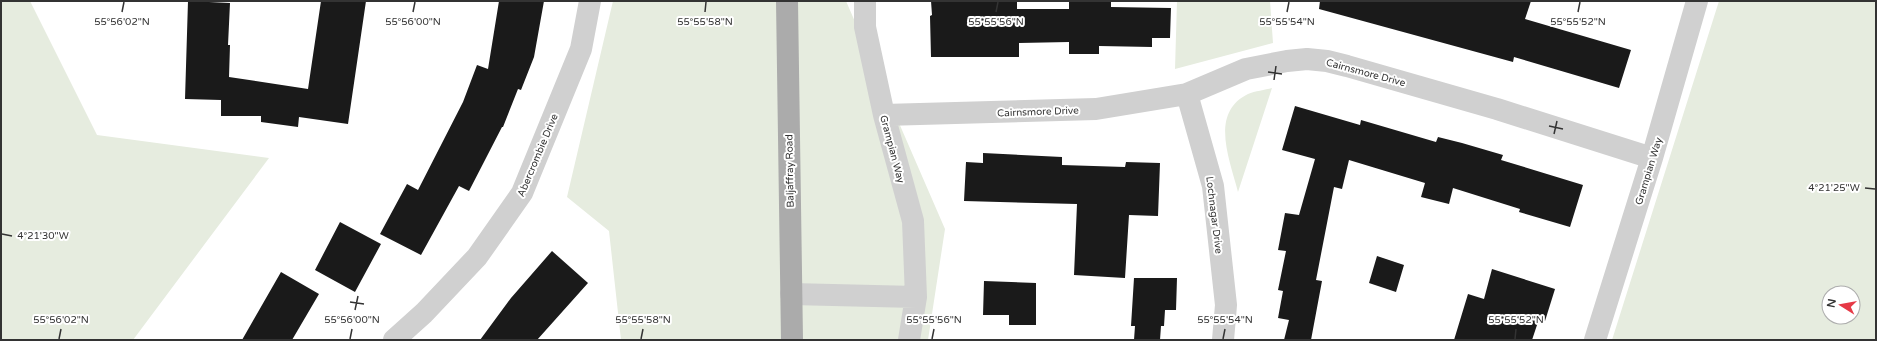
<svg xmlns="http://www.w3.org/2000/svg" width="1877" height="341" viewBox="0 0 1877 341" font-family="'Varela Round',sans-serif">
<rect width="100%" height="100%" fill="#fff"/>
<path fill="#e6ecdf" fill-rule="evenodd" d="M1 1H30L97 135 269 158 133 340H1Z
M613 1H846L945 229 928 340H621L609 231 567 197Z
M1177 1H1270L1273 43 1175 69Z
M1719 1H1876V340H1612ZM1829 293H1853V317H1829Z
M1272 88 1238 192C1230 160 1209 113 1248 94 1255 91 1265 90 1272 88Z"/>
<path fill="#1a1a1a" d="M188 1 230 3 228 45H230L229 77 308 89 321 1H366L348 124 299 117 298 127 261 122V116H221V100L185 99Z
M499 1H544L534 57 521 90 518 89 503 127H502L469 191 459 186 421 255 380 234 407 184 418 190 463 102 477 65 488 69Z
M931 1H1017V9H1069V1L1111 2V7L1171 8 1170 38H1152V47L1099 46V54H1069V42L1019 43V57H931L930 16 932 15Z
M1320 1H1531L1525 19 1631 50 1619 88 1514 57 1513 62 1319 9Z
M1295 106 1360 125 1361 120 1436 142 1438 137 1462 143 1503 155 1501 160 1583 185 1570 227 1519 212 1520 209 1453 188 1449 204 1421 197 1425 183 1349 160 1342 189 1334 187 1316 280 1322 281 1311 340H1284L1289 320 1278 318 1283 291 1278 290 1286 251 1278 250 1285 213 1299 215 1315 159 1282 150Z
M983 153 1062 157V165L1125 167 1126 162 1160 163 1158 216 1129 215 1125 278 1074 275 1077 204 964 201 966 162 983 163Z
M340 222 381 244 355 292 315 270Z
M552 251 588 283 537 340H480L511 298Z
M1377 256 1404 265 1396 292 1369 283Z
M1492 269 1555 289 1545 321 1539 319 1532 340H1454L1468 294 1484 299Z
M281 272 319 294 292 340H242Z
M1134 278H1177L1176 310H1165L1164 326H1161L1160 340H1134L1135 326H1131Z
M984 281 1036 283V325H1009V315H983Z"/>
<g fill="none" stroke-linecap="round" stroke-linejoin="round">
<path stroke="#d0d0d0" stroke-width="22" d="M865 1V27L884 115 913 221 916 297 909 340
M1187 94 1213 186 1226 305 1223 340
M884 115 1096 109 1187 94 1246 69 1287 61 1307 59 1327 61 1347 66 1497 109 1652 158
M791 294 916 297
M394 340 424 313 477 257 522 193 581 49 590 1
M1595 340 1652 158 1697 1"/>
<path stroke="#ababab" stroke-width="22" d="M787 1 792 340"/>
</g>
<path fill="none" stroke="#333" stroke-width="1.5" d="M122 12 124 2M413 12 415 2M705 12 706 2M996 12 998 2M1287 12 1289 2M1578 12 1580 2M1268 72 1282 74M1274 80 1276 66M1549 126 1563 129M1554 134 1557 121M1865 188 1875 189M2 234 12 236M350 302 364 304M355 310 358 296M59 339 61 329M350 339 352 329M641 339 643 329M932 339 934 329M1223 339 1225 329M1515 339 1516 329"/>
<g text-anchor="middle" stroke-width="4" stroke-linejoin="round" paint-order="stroke">
<g font-size="10" fill="#333" stroke="#fff">
<text transform="translate(1366 72) rotate(15)" y="4">Cairnsmore Drive</text>
<text transform="translate(1038 111) rotate(-2)" y="4">Cairnsmore Drive</text>
<text transform="translate(893 149) rotate(75)" y="4">Grampian Way</text>
<text transform="translate(537 155) rotate(-67)" y="4">Abercrombie Drive</text>
<text transform="translate(789 171) rotate(-91)" y="4">Baljaffray Road</text>
<text transform="translate(1648 171) rotate(-73)" y="4">Grampian Way</text>
<text transform="translate(1215 215) rotate(83)" y="4">Lochnagar Drive</text>
</g>
</g>
<g font-size="10" text-anchor="middle" fill="#333" stroke="#fff" stroke-width="4" stroke-linejoin="round" paint-order="stroke">
<text x="122" y="25">55°56'02"N</text>
<text x="413" y="25">55°56'00"N</text>
<text x="705" y="25">55°55'58"N</text>
<text x="996" y="25">55°55'56"N</text>
<text x="1287" y="25">55°55'54"N</text>
<text x="1578" y="25">55°55'52"N</text>
<text x="1834" y="191">4°21'25"W</text>
<text x="43" y="239">4°21'30"W</text>
<text x="61" y="323">55°56'02"N</text>
<text x="352" y="323">55°56'00"N</text>
<text x="643" y="323">55°55'58"N</text>
<text x="934" y="323">55°55'56"N</text>
<text x="1225" y="323">55°55'54"N</text>
<text x="1516" y="323">55°55'52"N</text>
</g>
<rect width="1877" height="341" fill="none" stroke="#333333" stroke-width="4"/>
<g transform="translate(1841 305) rotate(281)"><circle r="19" fill="#ffffff" stroke="#adadad"/>
<path d="M0-3L7 15L0 10L-7 15Z" fill="#e63946"/>
<text y="-6" font-size="11" font-weight="bold" text-anchor="middle" fill="#333333">N</text>
</g>
</svg>
